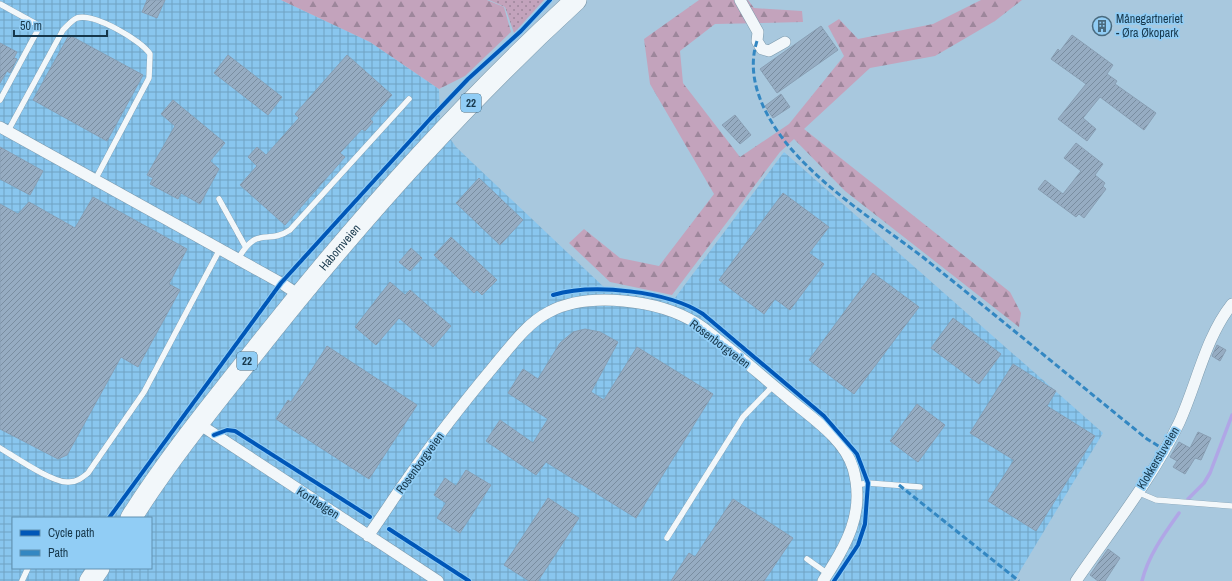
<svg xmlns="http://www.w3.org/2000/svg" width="1232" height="581" viewBox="0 0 1232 581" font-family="'Archivo Narrow',sans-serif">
<defs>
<pattern id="industrial-grid" width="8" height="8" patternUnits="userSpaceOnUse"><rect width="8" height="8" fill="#89c6ee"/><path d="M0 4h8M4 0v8" fill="none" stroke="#6fa2c3"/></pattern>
<pattern id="green-dots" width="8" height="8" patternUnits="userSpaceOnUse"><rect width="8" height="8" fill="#c3a3bc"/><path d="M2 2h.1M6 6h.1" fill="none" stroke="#9d869b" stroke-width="1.8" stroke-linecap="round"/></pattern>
<pattern id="forest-firs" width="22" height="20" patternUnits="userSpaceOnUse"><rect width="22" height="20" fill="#c3a3bc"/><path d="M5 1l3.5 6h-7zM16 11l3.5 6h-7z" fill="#9d869b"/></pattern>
<pattern id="building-hatch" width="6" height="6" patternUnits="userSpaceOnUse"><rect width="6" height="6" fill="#96acc2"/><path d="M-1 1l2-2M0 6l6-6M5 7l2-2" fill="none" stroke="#798da0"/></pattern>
</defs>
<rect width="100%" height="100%" fill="#a8c8de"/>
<path fill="url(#industrial-grid)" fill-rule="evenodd" d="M0 0H281L370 42 439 89 440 124 456 147 607 290 672 302 784 152 1103 433 1014 581H0ZM13 518H151V568H13Z"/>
<path fill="url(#green-dots)" d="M489 0H544L514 33 505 7Z"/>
<path fill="url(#forest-firs)" d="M281 0H487L504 7 511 32 465 76 439 89 370 42Z
M699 0H748L754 8 802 11 803 22 715 24 680 51 683 83 740 157 789 124 844 56 828 26 839 19 858 39 933 24 981 0H1022L995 21 935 56 870 68 804 129 1010 292 1021 313 1019 327 845 191 794 139 780 152 672 295 610 282 569 243 584 229 620 258 659 266 714 194 650 84 644 39Z"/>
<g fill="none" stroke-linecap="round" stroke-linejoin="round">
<path stroke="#b0a6e6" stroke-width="3.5" d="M1188 499 1204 483 1210 473 1232 415
M1142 581C1148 556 1164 534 1179 513"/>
</g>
<path fill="url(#building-hatch)" stroke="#889eb3" d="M147 0H165L157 18 142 12Z
M821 26 838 50 777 93 760 69Z
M69 35 143 75 107 141 33 100Z
M1072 35 1113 65 1107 74 1117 81 1115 84 1156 113 1144 130 1100 97 1083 118 1096 129 1087 141 1058 119 1086 84 1051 59 1058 49 1060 51Z
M0 43 17 52 14 58 17 59 10 73 7 71 0 83Z
M228 55 282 97 268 115 214 73Z
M347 55 392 95 370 119 373 122 365 131 362 129 340 153 345 157 285 225 240 185 257 166 248 157 257 147 266 155 299 118 295 114Z
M781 94 790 107 773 118 765 106Z
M173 100 225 143 210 161 219 169 200 204 181 193 178 199 150 184 153 178 147 175 175 126 161 114Z
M735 115 751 135 740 144 722 125Z
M1076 143 1103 164 1095 175 1105 183 1103 186 1106 189 1084 218 1079 214 1076 217 1038 189 1045 180 1063 194 1081 171 1064 158Z
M0 147 43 171 30 195 0 179Z
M479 178 523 220 500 245 456 203Z
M783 193 829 227 809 253 824 264 790 310 775 299 764 314 719 280Z
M93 197 187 249 169 284 180 290 138 367 121 357 67 455 58 459 0 429V204L18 214 29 202 75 228Z
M451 237 497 280 482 295 477 290 474 293 434 255Z
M411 248 422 258 410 271 399 262Z
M873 273 919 307 854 394 809 360Z
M390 282 405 295 410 290 451 326 433 347 399 318 376 345 355 327Z
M953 318 1001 354 979 384 931 348Z
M585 329 600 332 618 342 591 392 604 400 637 347 713 394 636 518 546 462 536 475 486 441 500 420 533 443 548 419 508 393 523 369 538 379 560 343 573 332Z
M1217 345 1226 350 1220 361 1212 356Z
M327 346 417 405 369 479 276 419 288 400 291 402Z
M1013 364 1056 391 1047 406 1095 436 1036 531 988 501 1014 460 970 433Z
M917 404 945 425 918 462 890 441Z
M1198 432 1211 438 1201 460 1195 458 1185 474 1173 467 1177 461 1170 457 1179 442 1190 448Z
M466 470 491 485 460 533 437 518 446 503 434 495 445 478 456 486Z
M548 498 579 518 538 581H529L504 565Z
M733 499 793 538 764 581H671L689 553 695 557Z
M1108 549 1120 558 1105 581H1098L1090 575Z"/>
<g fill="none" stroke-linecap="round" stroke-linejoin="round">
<defs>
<path id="lane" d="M0 4 40 26 0 100
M8 131 63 30C67 26 72 20 77 18 94 13 141 40 150 54L149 78 95 180
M219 199 245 246
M238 259C258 224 266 246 290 230L409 99
M0 448C15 457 54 484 69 482 77 482 82 478 88 473L144 392 220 249
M856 485 868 483 920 487
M1137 492 1156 500 1232 506
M667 538 743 417 773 386
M807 559 828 574
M22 581 28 568"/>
<path id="street" d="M740 0 758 32 757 41 762 49 769 51 785 42
M0 127 281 283 299 295
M199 424 438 581
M368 536C382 517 394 497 408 478 435 439 464 402 494 366 510 347 527 323 549 312 589 291 659 300 696 323 705 328 713 336 721 342 744 360 765 379 787 397 810 417 844 438 853 468 866 513 846 545 823 581
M1076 581C1111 530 1152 479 1179 423 1197 384 1205 338 1232 304"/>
<g id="highway">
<path id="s1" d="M131 518C167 461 210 408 252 355 351 229 458 108 576 0"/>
<path d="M90 581 99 568"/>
</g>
</defs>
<use href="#lane" stroke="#7b99ac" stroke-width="6"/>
<use href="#street" stroke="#7b99ac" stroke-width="12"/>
<use href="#highway" stroke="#7b99ac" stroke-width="22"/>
<use href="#lane" stroke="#f2f7fa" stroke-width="5.5"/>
<use href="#street" stroke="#f2f7fa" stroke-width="11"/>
<use href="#highway" stroke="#f2f7fa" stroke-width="21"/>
<path stroke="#3387c2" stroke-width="3" stroke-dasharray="6 3" stroke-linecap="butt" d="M757 41C745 78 764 115 787 144 825 190 877 222 924 258 999 318 1073 379 1147 439L1165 450
M899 485 1019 581"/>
<defs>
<path id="cycleway" d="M553 295C593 283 668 291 703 314L824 416 857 454 868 483 865 524 858 545 834 581
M214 435 227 430 235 431 370 517
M109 518 281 283 430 119 468 79 521 31 550 0
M389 529 469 581"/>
</defs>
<use href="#cycleway" stroke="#91cdf5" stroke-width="6"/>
<use href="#cycleway" stroke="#0057b8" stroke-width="4"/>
</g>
<defs>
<symbol id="building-ring" viewBox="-11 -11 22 22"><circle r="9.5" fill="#91cdf5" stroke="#496a7e" stroke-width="1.5"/><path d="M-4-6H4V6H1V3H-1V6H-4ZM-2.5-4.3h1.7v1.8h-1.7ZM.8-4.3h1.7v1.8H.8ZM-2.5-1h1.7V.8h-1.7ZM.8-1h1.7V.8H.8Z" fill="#496a7e"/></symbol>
</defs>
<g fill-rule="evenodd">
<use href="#building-ring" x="1091" y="15" width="22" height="22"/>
</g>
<g text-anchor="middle" stroke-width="3.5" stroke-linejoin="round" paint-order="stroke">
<g fill="#91cdf5" stroke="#3b647e" stroke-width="1">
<rect x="461" y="94" width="20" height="18" rx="3"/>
<rect x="237" y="352" width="20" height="18" rx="3"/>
</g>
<g font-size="11" font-weight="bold" fill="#16374b">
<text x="471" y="107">22</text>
<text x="247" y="365">22</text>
</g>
<g font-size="12" fill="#16374b" stroke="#91cdf5" text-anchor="start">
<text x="1116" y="23">Månegartneriet<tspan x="1116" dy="14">- Øra Økopark</tspan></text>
</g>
<g font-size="12" fill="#16374b" stroke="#91cdf5">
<text dy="4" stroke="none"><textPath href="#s1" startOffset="342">Habornveien</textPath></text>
<text transform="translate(720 344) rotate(37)" y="4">Rosenborgveien</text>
<text transform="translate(1158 458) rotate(-59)" y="4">Klokkerstuveien</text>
<text transform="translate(420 463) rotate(-54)" y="4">Rosenborgveien</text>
<text transform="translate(318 503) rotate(33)" y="4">Kortbølgen</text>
</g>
</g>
<rect x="12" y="517" width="140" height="52" fill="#91cdf5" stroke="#6091b1"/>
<rect x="20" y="530" width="20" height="6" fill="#0057b8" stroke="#6091b1"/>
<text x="48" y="537" font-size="12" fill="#16374b">Cycle path</text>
<rect x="20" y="550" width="20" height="6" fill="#3387c2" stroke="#6091b1"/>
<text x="48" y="557" font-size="12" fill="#16374b">Path</text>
<path d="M14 30v6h93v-6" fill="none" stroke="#16374b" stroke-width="2"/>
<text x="20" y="30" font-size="12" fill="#16374b" stroke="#91cdf5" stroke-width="3" paint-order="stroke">50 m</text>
</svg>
